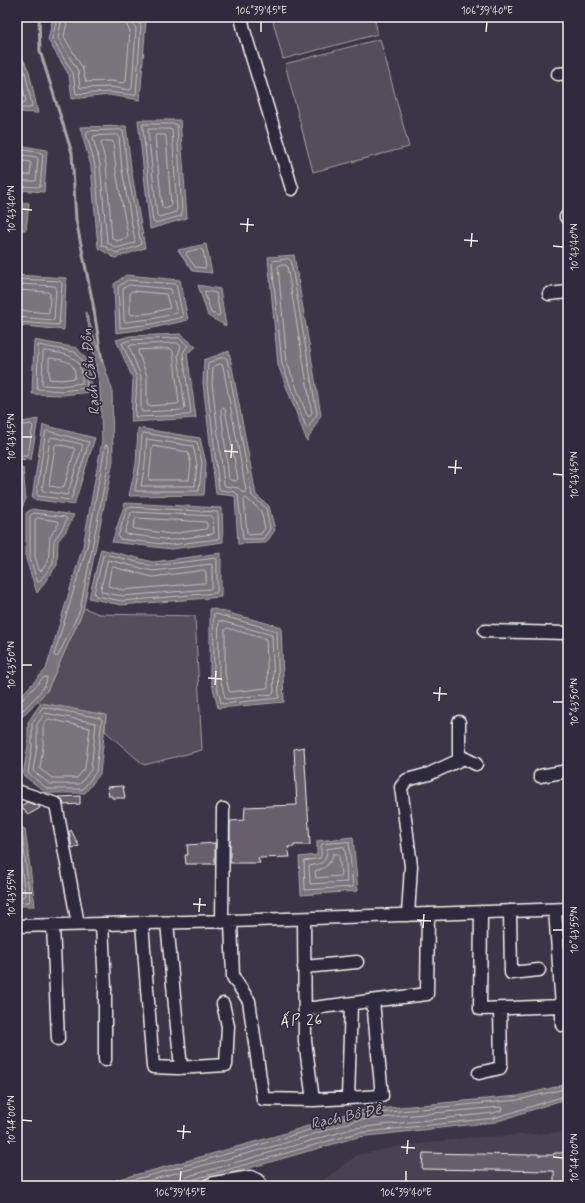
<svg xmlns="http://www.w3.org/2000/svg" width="585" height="1203" viewBox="0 0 585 1203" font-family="Mynerve,sans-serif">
<rect width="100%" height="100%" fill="#3b3647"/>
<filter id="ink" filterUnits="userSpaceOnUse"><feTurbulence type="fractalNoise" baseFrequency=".025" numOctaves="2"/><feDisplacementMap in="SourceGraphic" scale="8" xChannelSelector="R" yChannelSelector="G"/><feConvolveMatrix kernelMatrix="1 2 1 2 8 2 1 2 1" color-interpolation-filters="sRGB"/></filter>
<g filter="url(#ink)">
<path fill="#484352" d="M568 1132V1186H316L357 1155 396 1147 466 1138Z"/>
<path fill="#534e5c" stroke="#a4a0a2" d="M272 17H374L378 34 283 59Z
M380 39 409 147 313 172 285 64Z
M84 608 99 614 195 616 202 750 144 765 105 731 106 715 41 703 37 700 47 691Z"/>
<path fill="#78747b" stroke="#aaa6a7" d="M53 17H126L146 20 140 100 109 95 72 99 69 75 48 40Z
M17 47 29 71 38 113 17 112Z
M138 120H180L187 218 150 229Z
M126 126 131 168 145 248 115 258 98 248 91 166 80 127Z
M17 145 47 150 44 192 17 190Z
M17 202 29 203 26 230 17 229Z
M206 244 212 273 193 271 178 250Z
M294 255 321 415 307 441 278 365 268 257Z
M17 275 66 278 64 330 17 325Z
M126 275 180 280 188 320 153 328 116 333 114 284Z
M198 285 220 289 226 326 208 316Z
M86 312 112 389 113 461 83 611 47 691 17 722V700L46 669 83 546 102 441 100 388Z
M181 334 196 347 187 353 196 418 131 422 133 379 116 340 130 336Z
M17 335 19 337V391H17Z
M34 340 77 348 89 362 92 392 62 395 32 394Z
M229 351 256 495 269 506 275 530 266 543 238 544 235 496 216 494 203 383 204 360Z
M38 419 31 460 17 459V423Z
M43 425 95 438 74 505 32 499Z
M138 428 200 438 206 463 204 495 129 496 136 464Z
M17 468H23L26 499 17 518Z
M125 503 222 508 223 542 172 549 112 542Z
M32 509 74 515 66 531 58 541 57 565 37 593 26 559V513Z
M101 549 153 562 221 553V597L121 605 89 598Z
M210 608 281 627 284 702 218 708 210 675Z
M41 703 106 715 100 774 85 793H47L23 775 28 745V722Z
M17 825 25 829 35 906H17Z
M353 837 358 891 301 895 299 857 317 855V841Z
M568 1084V1098L495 1122 358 1137 186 1186H104L118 1179 154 1170 279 1135 356 1111 518 1096Z"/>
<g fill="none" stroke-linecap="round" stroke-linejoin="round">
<path stroke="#c2bfbc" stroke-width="1" d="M57 17 52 39 73 73 76 94 109 92 134 95 136 94 141 25 136 21 135 17
M62 17 58 38 78 71 80 88 110 87 130 90 132 88 136 28 132 23 130 17
M68 17 64 37 82 67 86 82 110 81 124 83 126 81 130 31 126 24 124 17
M17 55 25 72 32 106 30 108H17
M17 67 20 74 26 101 24 103H17
M143 124H175L177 125 182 214 181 216 155 223 153 221Z
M149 129H170L172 130 177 210 176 212 159 217 157 215 148 131Z
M121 130 123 131 127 169 141 244 139 246 116 253 102 245 95 165 86 133 88 131Z
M117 135 119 136 122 170 135 241 134 243 116 248 107 242 100 164 93 138 94 136Z
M156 135H165L166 136 171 206 170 207 165 209 162 207 155 137Z
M102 141H111L113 142 116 171 128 236 127 238 117 241 112 238 106 164 101 144Z
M17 149 42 153 43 155 40 187 17 186
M17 154 36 157 38 159 36 181H17
M17 160 30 162 31 164 30 175H17
M201 249 203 251 206 266 205 268 195 267 186 254 187 252Z
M289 259 291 261 317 414 308 428 306 427 282 364 272 263 274 261Z
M280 265H285L287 266 312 413 309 417 307 415 287 363 278 267Z
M17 279 60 281 62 284 59 325 17 322
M128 280 176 284 183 317 152 324 120 328V326L118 287Z
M17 284 55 286 56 288 54 320 17 317
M129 285 171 289 177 313 152 319 125 322 124 320 123 289Z
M17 290 48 292 50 294 49 312 48 313 17 310
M132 291 166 294 170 308 151 313 131 315 130 313V293Z
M205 291 216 293 220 314 219 316 211 313 205 293Z
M179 338 188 346 184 351 183 354 191 413 189 415 136 417 135 416 137 378 122 343 131 340Z
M177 343 181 346 178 355 185 409 184 410 142 412 141 410V377L129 346 132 345Z
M39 345 75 352 85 364 87 388 62 391 37 389 38 347Z
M171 349 173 351 179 403 177 404 148 406 147 404V376L138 352 139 350Z
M44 351C67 353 84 356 82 383L62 386 42 385 43 353Z
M224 357 227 359 252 496 266 508 270 529 263 539H243L238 495 235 492 221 490 219 489 207 383 208 363Z
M50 358C64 360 76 361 75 378L61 380 49 379V360Z
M221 364 223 366 246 490 244 493 238 488 225 486 224 484 212 383 213 367Z
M223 408 225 409 238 479 236 481 230 480 229 479 221 410Z
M17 426 31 424 33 426 28 455 26 456H17
M46 431H48L89 442 71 500 38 496 37 494Z
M144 433 197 442 202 463 199 491H135V489L140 464 142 435Z
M52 437 81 444 83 445 68 493 67 495 44 491 42 490 50 439Z
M147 439 193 446 197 464 195 486H141L145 464Z
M57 444 74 448 75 450 64 487 63 488 50 486 49 485 55 446Z
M106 445 109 447V461L80 610 58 656 56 657 54 655 87 547 105 447Z
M153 446 188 452 191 464 189 480H149L152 448Z
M246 498 261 511 265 528 261 534 249 535 247 533 244 500Z
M129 507 217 512 218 514 219 538 217 539 171 545 120 539 118 536 127 508Z
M133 512 212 516 213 518 214 533 212 534 171 540 126 534 125 532 131 513Z
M34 513 65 517 67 519 62 529 54 540 53 564 39 582 37 581 30 558V516Z
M38 518 58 521 59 523 50 537 48 562 41 571 39 570 35 557V520Z
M137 518 206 522 207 523V528L206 529 171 534 134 529 133 527 135 520Z
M105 554 153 566 216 558 217 560V592L215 593 122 601 96 596 94 593 103 556Z
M108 560 153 571 211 564 212 565V587L210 589 122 596 102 592 101 589Z
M113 567 153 577 204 570 206 572V582L204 583 122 590 108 586 111 569Z
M214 614H216L277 631 279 698 223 704 221 703 214 674Z
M219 621H221L272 635 274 692 273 694 227 699 225 698 219 674Z
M227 628 266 639 268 687 267 688 231 692 229 691 225 673V630Z
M17 702 21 701 44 677H47C47 690 26 706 17 716
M44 707 100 718 102 719 96 772 83 789H48L28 773 32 746V723L42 708Z
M45 713 96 723 91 770 80 784H50L33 771 37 746V725Z
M49 719 90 728 85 768 77 778H52L40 769 43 746V726L47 720Z
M17 829 22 832 30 900 29 902H17
M17 835 25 895 23 897H17
M349 842 353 887 305 890 304 861 320 858C323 854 319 848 322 844Z
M344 847 345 849 347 882 310 884 309 866C316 864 325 865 326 856 327 853 327 851 327 849Z
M333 854H338L339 855 341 876 316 878 315 871C326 868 330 865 333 854Z
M113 1186 120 1183 155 1174 280 1139 357 1115 518 1100 568 1088
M128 1186 282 1144 358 1120 500 1107 502 1108 501 1111 493 1113 355 1128 189 1176 184 1180 183 1186
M188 1186V1182L191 1180 357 1133 494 1118 568 1095"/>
<path stroke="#aaa6a7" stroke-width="3" d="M39 17 40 51 72 153 76 220 93 304 102 361"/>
</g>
<path fill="#65616c" stroke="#f4f1e8" d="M304 747 310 845H294V847H288L290 857 258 858 260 863H230V821L244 820 245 807 297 805 294 749Z
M123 786 125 798H112V796H109L107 787Z
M80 796V804L64 805 62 799 58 797Z
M27 802 39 806 40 808 28 815 21 806Z
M71 830 79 846 72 848 69 832Z
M215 843V864H186L185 855H188L187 845Z
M423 1153 530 1155V1154H538V1155H554V1153H568V1186H554V1171L422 1169Z"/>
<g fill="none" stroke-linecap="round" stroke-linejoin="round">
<defs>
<path id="minor" d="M241 17 245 34 292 189
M558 74 568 73
M566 217 568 216
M549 294 568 292
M485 631 568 633
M459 722V760
M540 776 568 771
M17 791 56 804 78 924
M555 910 562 1006
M510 911 511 973 539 970
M481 912 480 1009 562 1006V1025
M408 915 411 866 401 787 407 780 429 774 464 758 476 764
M304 919 305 1041 313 1100
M231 921 233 977 249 1001 263 1099 313 1100 382 1096 373 1001
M222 922 223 809
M142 923 153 1067 177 1068 226 1065 228 1026 223 1004
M167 923 181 1068
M102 924 105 988V1060
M53 925 58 1039
M17 926 231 921 568 909
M304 967 357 962
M305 1009 427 994 428 914
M479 1073 500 1068 501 1065 500 1008
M348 1098 351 1004
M207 1186 214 1183 251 1177C256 1179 260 1181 261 1186"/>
</defs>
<use href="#minor" stroke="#f4f1e8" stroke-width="15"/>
<use href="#minor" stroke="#2f2a3d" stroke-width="12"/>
</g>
</g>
<path fill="none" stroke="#f4f1e8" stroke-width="1.5" d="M261 32V22M486 32 487 22M22 209 32 210M240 224 254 225M247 232 248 218M464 240 478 241M553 246 563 247M471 247 472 233M22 437H32M224 451 238 452M231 458 232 444M448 467 462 468M455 474 456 460M553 474 563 475M22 665H32M208 678 222 679M215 685 216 671M433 693 447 694M439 701 440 687M553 702H563M22 893H32M193 904 206 905M199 912 200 898M417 920 431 921M423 928 424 914M553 930H563M22 1120 32 1121M177 1131 191 1132M183 1139 184 1125M401 1147 415 1148M407 1154 408 1140M553 1157 563 1158M180 1181 181 1171M406 1181V1171"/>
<g text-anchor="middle" stroke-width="3.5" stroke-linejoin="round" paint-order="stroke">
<g font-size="15" font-style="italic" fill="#b6b2b2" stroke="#2f2a3d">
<text transform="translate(90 372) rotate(-96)" y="5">Rạch Cầu Đồn</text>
<text transform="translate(346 1116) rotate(-12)" y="5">Rạch Bồ Đề</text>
</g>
<g font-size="15" letter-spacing="1" fill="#f4f1e8" stroke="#2f2a3d">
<text x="302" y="1025">ẤP 26</text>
</g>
</g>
<rect width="585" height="1203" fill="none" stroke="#2f2a3d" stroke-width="44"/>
<rect x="22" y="22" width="541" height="1159" fill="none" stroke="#f4f1e8" stroke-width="1.5"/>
<g font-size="10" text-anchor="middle" fill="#f4f1e8">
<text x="261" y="14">106°39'45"E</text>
<text x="487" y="14">106°39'40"E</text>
<text transform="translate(11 209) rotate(-90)" y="4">10°43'40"N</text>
<text transform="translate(574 247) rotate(-90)" y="4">10°43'40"N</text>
<text transform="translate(11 437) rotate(-90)" y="4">10°43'45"N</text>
<text transform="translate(574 475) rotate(-90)" y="4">10°43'45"N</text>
<text transform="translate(11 665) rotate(-90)" y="4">10°43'50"N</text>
<text transform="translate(574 702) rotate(-90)" y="4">10°43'50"N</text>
<text transform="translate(11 893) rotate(-90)" y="4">10°43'55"N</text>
<text transform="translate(574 930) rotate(-90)" y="4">10°43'55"N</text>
<text transform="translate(11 1120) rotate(-90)" y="4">10°44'00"N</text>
<text transform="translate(574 1158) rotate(-90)" y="4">10°44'00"N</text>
<text x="180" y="1196">106°39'45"E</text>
<text x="406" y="1196">106°39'40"E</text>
</g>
</svg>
